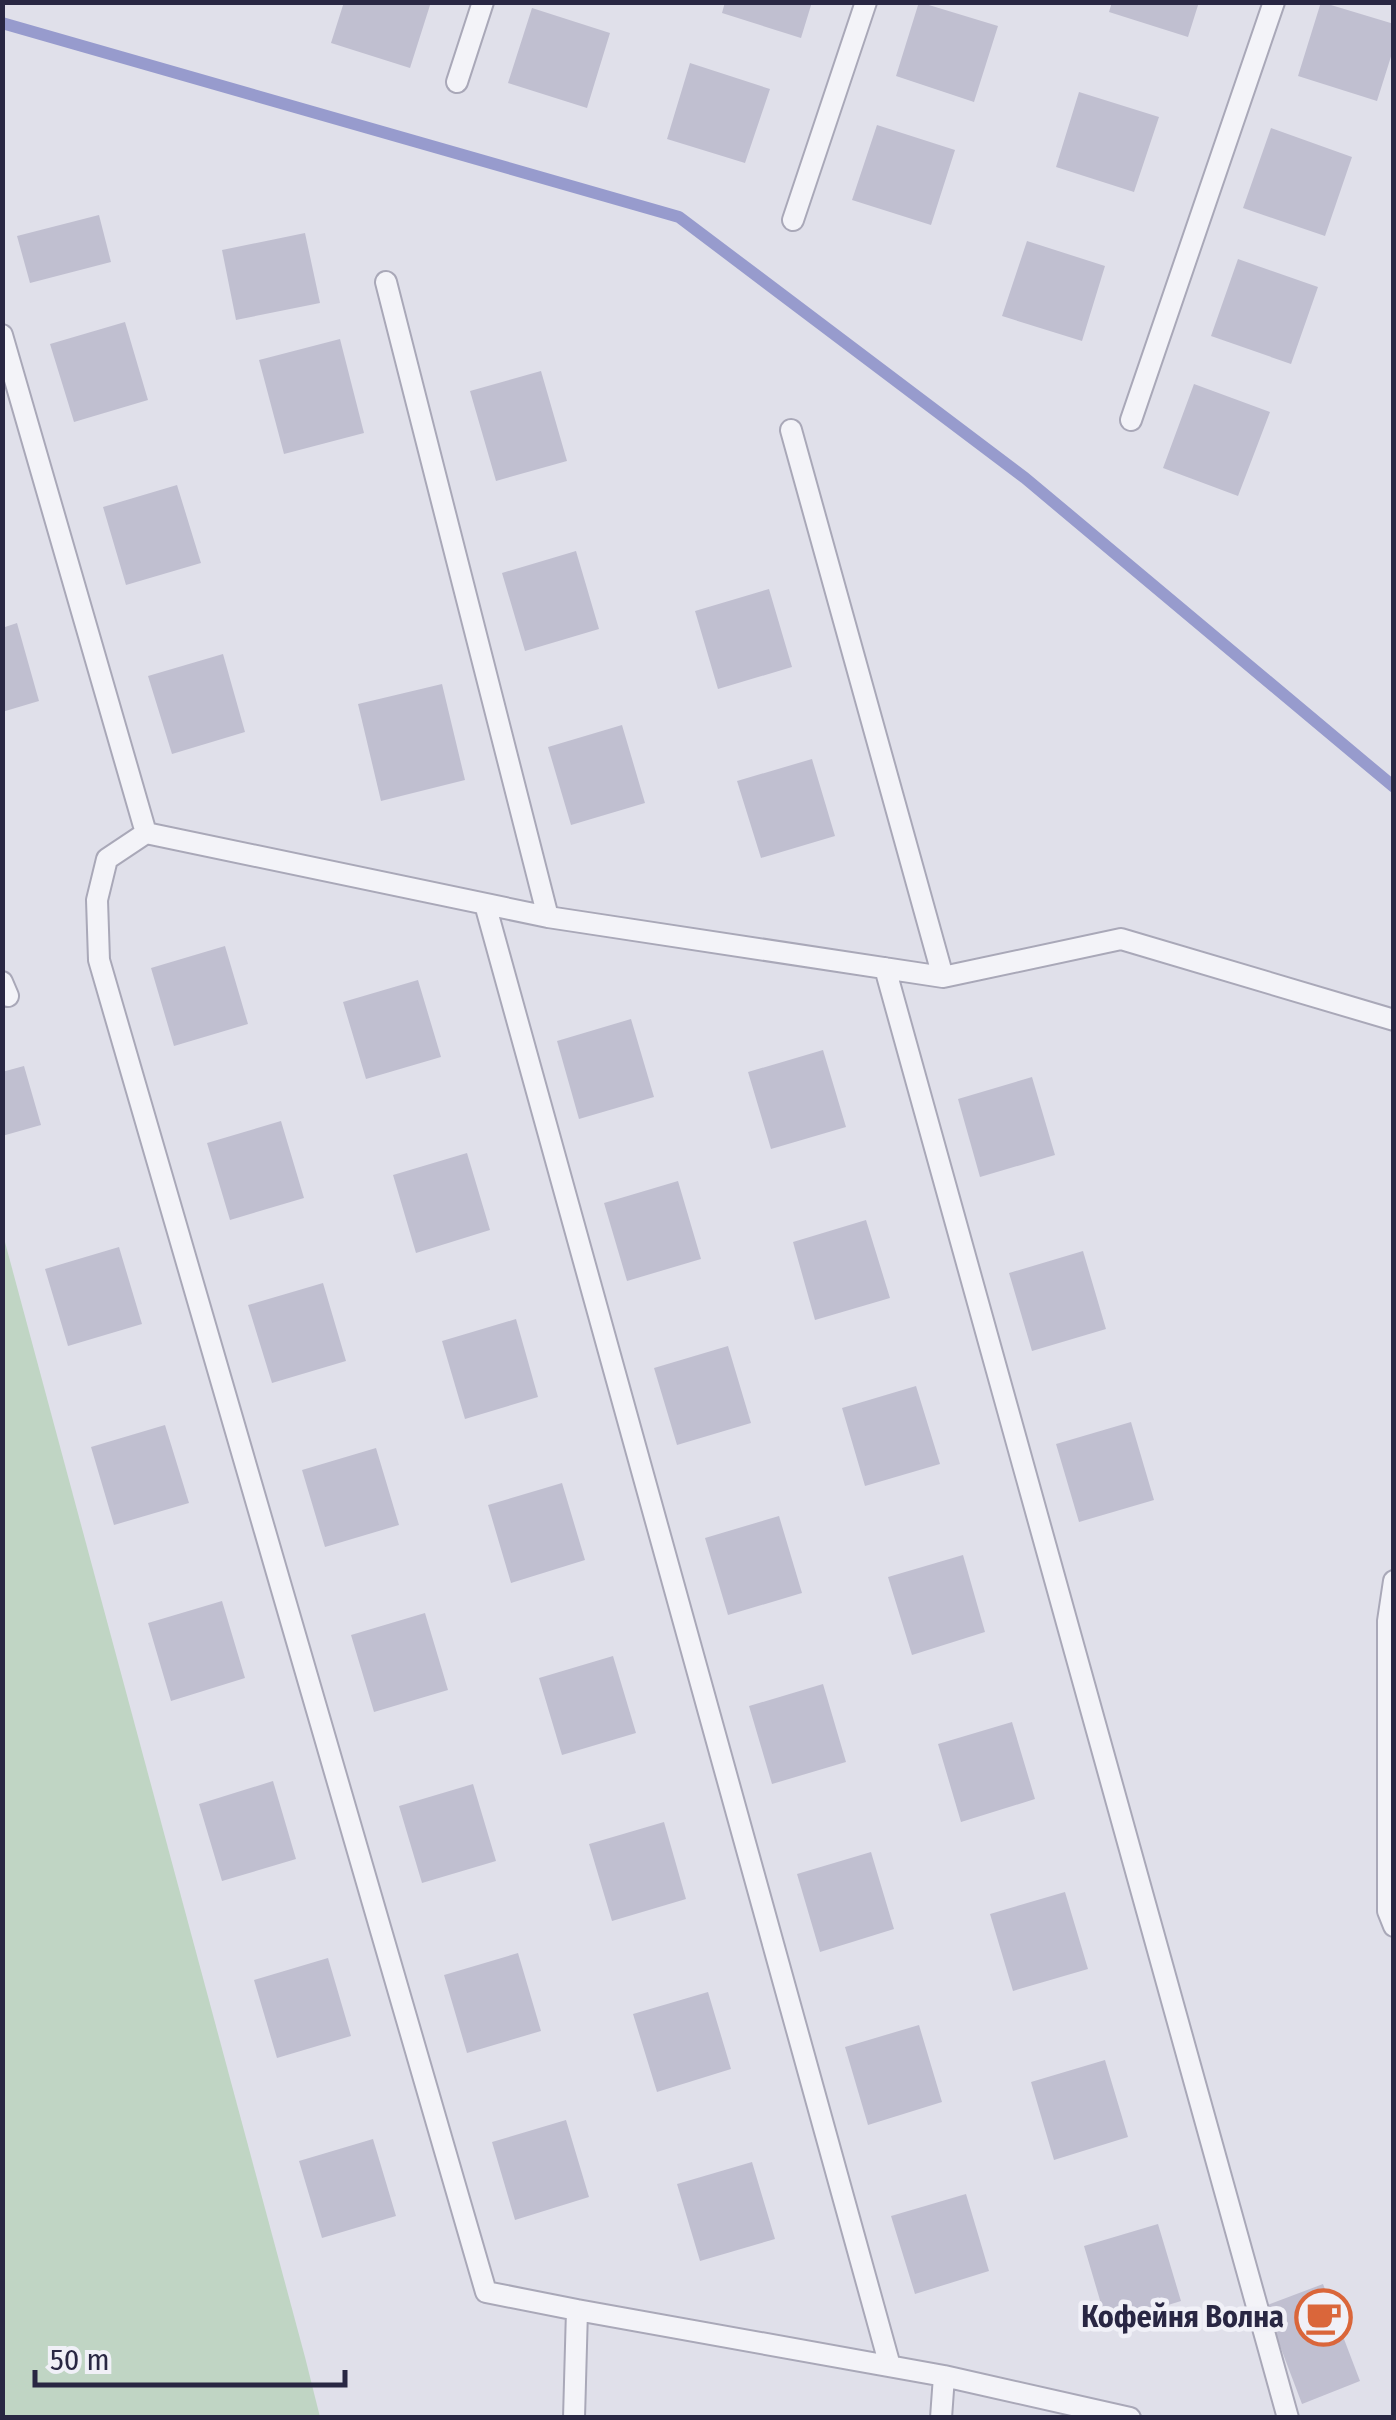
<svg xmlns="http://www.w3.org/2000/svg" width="1396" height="2420" viewBox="0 0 1396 2420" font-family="'Fira Sans Condensed',sans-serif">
<rect width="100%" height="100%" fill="#e0e0ea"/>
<path fill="#c0d5c4" d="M2 1231 305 2357 320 2417H3Z"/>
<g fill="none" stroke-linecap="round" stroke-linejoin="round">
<path stroke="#979bcd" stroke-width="12" d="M2 23 679 217 1025 478 1394 787"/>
</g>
<path fill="#c0bfd0" d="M344 2H431L410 68 331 43Z
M725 2H812L801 38 722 13Z
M919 2 998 26 974 102 896 76Z
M1112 2H1199L1188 37 1109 12Z
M1321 2 1394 24V47L1377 101 1298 76Z
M532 8 610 33 587 108 508 83Z
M690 63 770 89 745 163 667 139Z
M1079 92 1159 117 1134 192 1056 167Z
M877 125 955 150 931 225 852 200Z
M1271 128 1352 157 1325 236 1243 208Z
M99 215 111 262 30 283 17 236Z
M305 233 320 303 236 320 222 250Z
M1027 241 1105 266 1082 341 1002 316Z
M1238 259 1318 287 1291 364 1211 336Z
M125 322 148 400 74 422 50 344Z
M340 339 364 433 284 454 259 360Z
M541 371 567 461 496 481 470 391Z
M1194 384 1270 412 1238 496 1163 468Z
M177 485 201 563 126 585 103 507Z
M576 551 599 629 525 651 502 573Z
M769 589 792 667 718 689 695 611Z
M17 623 39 701 2 712V628Z
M223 654 245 732 172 754 148 676Z
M442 684 465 780 381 801 358 704Z
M622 725 645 803 571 825 548 747Z
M812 759 835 836 761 858 737 781Z
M225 946 248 1024 174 1046 151 968Z
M418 980 441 1057 366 1079 343 1002Z
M631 1019 654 1097 579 1119 557 1041Z
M823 1050 846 1127 771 1149 748 1072Z
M24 1066 41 1125 2 1136V1072Z
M1032 1077 1055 1155 980 1177 958 1099Z
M281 1121 304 1198 230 1220 207 1143Z
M467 1153 490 1230 416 1253 393 1175Z
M678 1181 701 1259 627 1281 604 1203Z
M866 1220 890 1298 815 1320 793 1242Z
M119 1247 142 1324 68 1346 45 1269Z
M1083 1251 1106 1329 1032 1351 1009 1273Z
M323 1283 346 1361 272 1383 248 1305Z
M516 1319 538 1397 465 1419 442 1341Z
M728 1346 751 1423 677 1445 654 1368Z
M916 1386 940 1464 865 1486 842 1408Z
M1131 1422 1154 1500 1079 1522 1056 1444Z
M165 1425 189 1503 114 1525 91 1447Z
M376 1448 399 1525 325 1547 302 1470Z
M562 1483 585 1560 511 1583 488 1505Z
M779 1516 802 1593 728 1615 705 1538Z
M963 1555 985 1632 912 1655 888 1577Z
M222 1601 245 1678 171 1701 148 1623Z
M425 1613 448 1690 374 1712 351 1635Z
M613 1656 636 1733 562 1755 539 1678Z
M823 1684 846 1762 772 1784 749 1706Z
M1012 1722 1035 1799 961 1822 938 1744Z
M273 1781 296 1859 222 1881 199 1804Z
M473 1784 496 1861 422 1883 399 1806Z
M664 1822 686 1899 612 1921 589 1844Z
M871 1852 894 1929 820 1952 797 1874Z
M1065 1892 1088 1969 1013 1991 990 1914Z
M518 1953 541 2031 467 2053 444 1975Z
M328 1958 351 2036 277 2058 254 1980Z
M708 1992 731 2069 657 2092 633 2014Z
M919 2025 942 2102 868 2125 845 2047Z
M1105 2060 1128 2137 1054 2160 1031 2082Z
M566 2120 589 2197 515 2220 492 2142Z
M373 2139 396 2216 322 2238 299 2161Z
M752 2162 775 2239 700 2261 677 2184Z
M966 2194 989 2271 915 2294 891 2216Z
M1158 2224 1181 2301 1107 2324 1084 2246Z
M1323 2284 1360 2381 1302 2404 1265 2306Z"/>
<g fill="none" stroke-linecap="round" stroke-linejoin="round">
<defs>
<path id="service" d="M457 82 483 2
M793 220 866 2
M2 335 146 833 548 917 386 282
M1131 420 1274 2
M146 833 107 859 97 900 99 960 486 2292 577 2310
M485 904 890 2366
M548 917 943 977 791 430
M885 968 1288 2418
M943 977 1121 939 1394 1020
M2 982 8 996
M1394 1581 1388 1621V1911L1394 1926
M574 2418 577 2310 944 2376 1130 2418
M941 2418 944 2376"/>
</defs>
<use href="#service" stroke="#a9a8b8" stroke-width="24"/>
<use href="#service" stroke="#f3f3f8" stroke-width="20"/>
</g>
<defs>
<symbol id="cafe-ring" viewBox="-11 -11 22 22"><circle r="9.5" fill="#f0f0f7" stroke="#da663a" stroke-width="1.5"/><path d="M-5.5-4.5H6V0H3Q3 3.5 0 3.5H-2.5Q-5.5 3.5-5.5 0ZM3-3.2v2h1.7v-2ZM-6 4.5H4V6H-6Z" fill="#da663a"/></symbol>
</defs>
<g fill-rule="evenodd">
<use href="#cafe-ring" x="1292" y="2286" width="63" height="63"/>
</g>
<g text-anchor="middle" stroke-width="9" stroke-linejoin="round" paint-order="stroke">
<g font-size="30" font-weight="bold" fill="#292743" stroke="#f0f0f7" text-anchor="end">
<text x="1284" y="2327">Кофейня Волна</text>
</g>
</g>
<rect width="1396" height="2420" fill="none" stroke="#292743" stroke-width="10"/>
<path d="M35 2370v15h310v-15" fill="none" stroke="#292743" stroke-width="5"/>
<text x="50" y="2370" font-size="30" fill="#292743" stroke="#f0f0f7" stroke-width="8" paint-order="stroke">50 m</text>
</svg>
